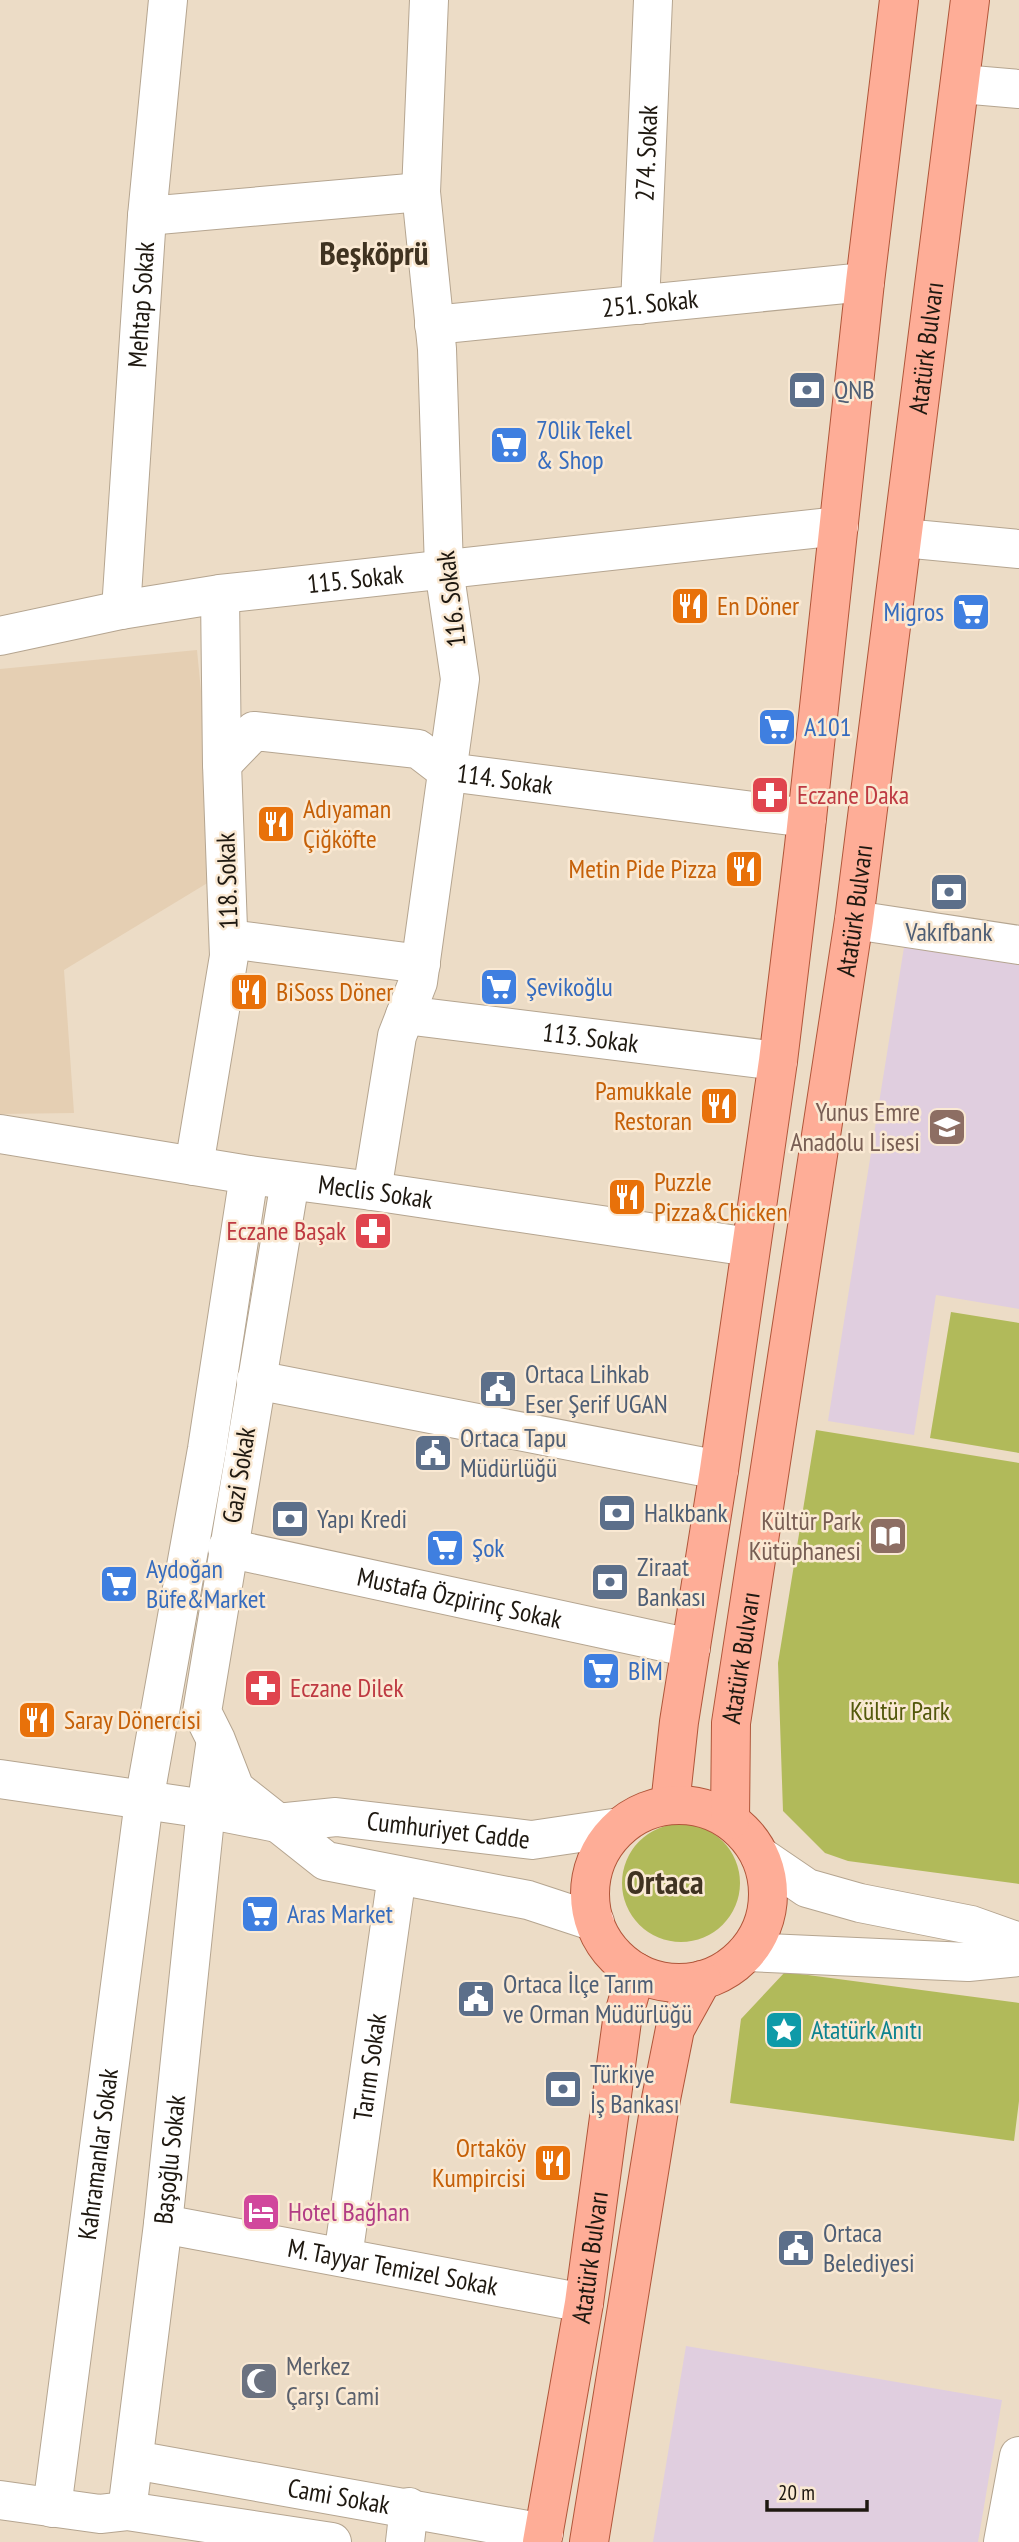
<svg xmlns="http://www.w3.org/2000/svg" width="1019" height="2542" viewBox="0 0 1019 2542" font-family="'PT Sans Narrow',sans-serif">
<rect width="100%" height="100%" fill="#ecdcc6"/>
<path fill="#e5cfb3" d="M197 650 219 876 64 970 74 1113 0 1114V669Z"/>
<path fill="#e0cedf" d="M905 941 1019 959V1309L936 1295 914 1435 828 1421Z
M686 2346 1002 2400 978 2542H653Z"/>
<path fill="#b1ba5a" d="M951 1312 1019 1323V1453L930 1438Z
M816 1430 1019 1463V1884L848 1861 825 1853 783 1811 778 1663Z
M622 1883a59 59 0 1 1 118 0a59 59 0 1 1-118 0Z
M785 1972 1019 2003V2101L1014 2141 730 2103 741 2019Z"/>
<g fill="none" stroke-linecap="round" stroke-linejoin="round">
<defs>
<g id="minor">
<path d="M961 84 1019 89"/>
<path d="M147 216 421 192"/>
<path id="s1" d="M640 305 653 0"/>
<path id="s2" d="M434 325 865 282"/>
<path d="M903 538 1019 549"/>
<path id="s3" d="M121 610 147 216 168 0"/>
<path id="s4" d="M0 636 121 610 220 594 839 526"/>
<path id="s5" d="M222 764 254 731 418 749 448 772 807 818"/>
<path d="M854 920 1019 945"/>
<path d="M229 939 421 964"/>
<path id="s6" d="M405 1015 778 1061"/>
<path id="s7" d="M0 1134 249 1175 372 1191 750 1247"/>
<path d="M194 1166 229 956 222 764 220 594"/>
<path d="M290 1181 202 1712 216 1740 235 1789 326 1861 528 1900 595 1922"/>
<path d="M372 1191 397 1036 418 982 460 679 444 569 437 349 421 192 429 0"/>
<path d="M256 1380 719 1470"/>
<path id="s8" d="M227 1548 691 1648"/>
<path id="s9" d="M0 1779 206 1809 277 1823 336 1817 532 1840 620 1827"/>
<path d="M760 1856 807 1888 860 1903 971 1925 1019 1942"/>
<path d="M747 1952 968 1962 1019 1957"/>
<path id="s10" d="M163 2224 584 2303"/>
<path id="s11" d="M343 2257 397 1875"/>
<path id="s12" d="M134 2460 544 2533"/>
<path d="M0 2500 100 2514 127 2511 332 2542"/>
<path id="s13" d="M52 2508 144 1801 207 1449 249 1175"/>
<path id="s14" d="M127 2511 163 2224 206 1809 215 1746"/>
<path d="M405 2542 409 2507"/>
<path d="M1003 2542 1019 2456"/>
</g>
<g id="major">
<path d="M670 1805 679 1722 719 1470 778 1061 804 846 865 282 899 0"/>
<circle cx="679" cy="1894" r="89"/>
<path id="s15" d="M730 1820 731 1723 854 920 970 0"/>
<path id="s16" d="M542 2542 584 2303 622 2021 636 1972"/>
<path d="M589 2542 660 2104 675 2029 702 1980"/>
</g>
</defs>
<use href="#minor" stroke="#b5a590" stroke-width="40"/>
<use href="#major" stroke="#b0563a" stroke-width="40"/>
<use href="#minor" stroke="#fff" stroke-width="38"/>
<use href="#major" stroke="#fead97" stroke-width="38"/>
</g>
<defs>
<symbol id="bank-square" viewBox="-11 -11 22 22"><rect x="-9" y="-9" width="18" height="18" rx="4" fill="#5c6f8a" stroke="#fae9d3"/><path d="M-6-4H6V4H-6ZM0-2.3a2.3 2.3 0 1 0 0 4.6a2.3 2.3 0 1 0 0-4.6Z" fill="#fff"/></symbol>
<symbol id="supermarket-square" viewBox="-11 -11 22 22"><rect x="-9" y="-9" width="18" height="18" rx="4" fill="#3f7fe0" stroke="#fae9d3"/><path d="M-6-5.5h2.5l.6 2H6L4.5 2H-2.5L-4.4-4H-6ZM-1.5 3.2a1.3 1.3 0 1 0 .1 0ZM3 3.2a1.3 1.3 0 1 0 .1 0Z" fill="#fff"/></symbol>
<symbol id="restaurant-square" viewBox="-11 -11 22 22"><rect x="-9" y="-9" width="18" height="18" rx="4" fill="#e8710a" stroke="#fae9d3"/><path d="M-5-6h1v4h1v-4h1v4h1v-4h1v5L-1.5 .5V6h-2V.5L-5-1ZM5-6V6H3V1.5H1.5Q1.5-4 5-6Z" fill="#fff"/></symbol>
<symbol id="pharmacy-square" viewBox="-11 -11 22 22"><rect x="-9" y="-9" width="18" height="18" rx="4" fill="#e0444e" stroke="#fae9d3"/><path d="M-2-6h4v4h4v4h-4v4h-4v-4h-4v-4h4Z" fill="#fff"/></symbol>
<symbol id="school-square" viewBox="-11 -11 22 22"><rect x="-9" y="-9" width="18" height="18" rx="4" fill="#8d6e63" stroke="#fae9d3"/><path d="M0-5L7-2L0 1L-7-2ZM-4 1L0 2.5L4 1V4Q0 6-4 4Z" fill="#fff"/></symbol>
<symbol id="civic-square" viewBox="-11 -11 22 22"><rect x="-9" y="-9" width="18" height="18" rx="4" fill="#5c6f8a" stroke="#fae9d3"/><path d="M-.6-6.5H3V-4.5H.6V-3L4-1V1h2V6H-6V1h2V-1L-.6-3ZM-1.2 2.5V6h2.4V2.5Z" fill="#fff"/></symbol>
<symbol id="library-square" viewBox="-11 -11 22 22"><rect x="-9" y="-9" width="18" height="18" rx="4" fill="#8d6e63" stroke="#fae9d3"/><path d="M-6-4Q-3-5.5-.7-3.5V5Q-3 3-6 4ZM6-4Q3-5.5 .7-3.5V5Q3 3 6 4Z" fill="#fff"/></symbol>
<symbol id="sight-square" viewBox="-11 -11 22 22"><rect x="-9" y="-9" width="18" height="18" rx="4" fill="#0f9aa8" stroke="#fae9d3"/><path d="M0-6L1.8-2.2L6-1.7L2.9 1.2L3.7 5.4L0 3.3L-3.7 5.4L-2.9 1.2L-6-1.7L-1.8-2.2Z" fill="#fff"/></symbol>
<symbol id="hotel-square" viewBox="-11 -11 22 22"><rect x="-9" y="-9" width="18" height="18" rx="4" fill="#d1479c" stroke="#fae9d3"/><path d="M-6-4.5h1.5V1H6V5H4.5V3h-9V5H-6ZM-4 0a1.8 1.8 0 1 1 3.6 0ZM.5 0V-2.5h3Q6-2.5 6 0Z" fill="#fff"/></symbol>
<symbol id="mosque-square" viewBox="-11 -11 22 22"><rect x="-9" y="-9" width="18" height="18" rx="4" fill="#6b7280" stroke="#fae9d3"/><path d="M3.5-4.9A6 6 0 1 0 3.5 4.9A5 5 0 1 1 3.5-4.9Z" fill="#fff"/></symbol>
</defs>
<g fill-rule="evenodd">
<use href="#bank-square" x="785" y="368" width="44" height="44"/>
<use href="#supermarket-square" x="487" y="423" width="44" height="44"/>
<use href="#restaurant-square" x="668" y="584" width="44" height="44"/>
<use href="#supermarket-square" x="949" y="590" width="44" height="44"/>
<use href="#supermarket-square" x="755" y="705" width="44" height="44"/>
<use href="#pharmacy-square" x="748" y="773" width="44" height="44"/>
<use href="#restaurant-square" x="254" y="802" width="44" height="44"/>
<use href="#restaurant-square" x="722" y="847" width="44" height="44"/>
<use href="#bank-square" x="927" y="870" width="44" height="44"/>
<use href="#supermarket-square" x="477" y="965" width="44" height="44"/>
<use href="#restaurant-square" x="227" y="970" width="44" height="44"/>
<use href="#restaurant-square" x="697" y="1084" width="44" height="44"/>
<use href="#school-square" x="925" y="1105" width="44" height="44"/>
<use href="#restaurant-square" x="605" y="1175" width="44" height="44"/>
<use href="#pharmacy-square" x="351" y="1209" width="44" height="44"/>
<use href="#civic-square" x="476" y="1367" width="44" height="44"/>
<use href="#civic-square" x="411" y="1431" width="44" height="44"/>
<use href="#bank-square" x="595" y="1491" width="44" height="44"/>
<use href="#bank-square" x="268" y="1497" width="44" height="44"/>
<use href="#library-square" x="866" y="1514" width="44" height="44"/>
<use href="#supermarket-square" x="423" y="1526" width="44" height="44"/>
<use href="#bank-square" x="588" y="1560" width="44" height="44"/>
<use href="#supermarket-square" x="97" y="1562" width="44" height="44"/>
<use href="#supermarket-square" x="579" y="1649" width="44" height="44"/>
<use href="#pharmacy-square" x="241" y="1666" width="44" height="44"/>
<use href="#restaurant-square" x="15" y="1698" width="44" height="44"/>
<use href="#supermarket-square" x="238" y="1892" width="44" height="44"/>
<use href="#civic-square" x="454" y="1977" width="44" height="44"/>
<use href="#sight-square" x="762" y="2008" width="44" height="44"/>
<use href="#bank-square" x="541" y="2067" width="44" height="44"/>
<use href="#restaurant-square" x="531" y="2141" width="44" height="44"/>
<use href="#hotel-square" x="239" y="2190" width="44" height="44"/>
<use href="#civic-square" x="774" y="2226" width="44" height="44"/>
<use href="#mosque-square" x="237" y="2359" width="44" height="44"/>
</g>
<g text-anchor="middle" stroke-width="5" stroke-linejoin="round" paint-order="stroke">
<g font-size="26" fill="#1e1810" stroke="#fae9d3">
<text dy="9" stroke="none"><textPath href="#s1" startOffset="152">274. Sokak</textPath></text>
<text dy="9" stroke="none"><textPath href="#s2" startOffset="217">251. Sokak</textPath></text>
<text dy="9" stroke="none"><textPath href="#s3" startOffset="306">Mehtap Sokak</textPath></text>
<text dy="9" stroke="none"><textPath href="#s15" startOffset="1486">Atatürk Bulvarı</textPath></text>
<text dy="9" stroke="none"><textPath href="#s4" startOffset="360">115. Sokak</textPath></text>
<text transform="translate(451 599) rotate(-97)" y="9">116. Sokak</text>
<text dy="9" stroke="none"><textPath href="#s5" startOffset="306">114. Sokak</textPath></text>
<text transform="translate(227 881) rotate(-92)" y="9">118. Sokak</text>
<text dy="9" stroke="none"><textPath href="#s15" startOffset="919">Atatürk Bulvarı</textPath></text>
<text dy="9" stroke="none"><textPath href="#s6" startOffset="187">113. Sokak</textPath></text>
<text dy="9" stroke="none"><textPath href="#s7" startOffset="380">Meclis Sokak</textPath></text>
<text transform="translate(239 1475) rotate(-81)" y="9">Gazi Sokak</text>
<text dy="9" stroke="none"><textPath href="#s8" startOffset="238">Mustafa Özpirinç Sokak</textPath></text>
<text dy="9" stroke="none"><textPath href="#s15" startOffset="163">Atatürk Bulvarı</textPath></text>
<text dy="9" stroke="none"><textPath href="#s9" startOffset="453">Cumhuriyet Cadde</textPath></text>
<text dy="9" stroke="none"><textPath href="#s11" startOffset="192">Tarım Sokak</textPath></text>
<text dy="9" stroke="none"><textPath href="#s13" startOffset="357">Kahramanlar Sokak</textPath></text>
<text dy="9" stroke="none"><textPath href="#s14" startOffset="354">Başoğlu Sokak</textPath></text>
<text dy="9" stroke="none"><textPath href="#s16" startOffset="289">Atatürk Bulvarı</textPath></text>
<text dy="9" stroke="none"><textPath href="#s10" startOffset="234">M. Tayyar Temizel Sokak</textPath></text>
<text dy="9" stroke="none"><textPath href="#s12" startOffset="208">Cami Sokak</textPath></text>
</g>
<g font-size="26" fill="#4e5e75" stroke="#fae9d3" text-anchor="start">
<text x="834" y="399">QNB</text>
<text x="949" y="941" text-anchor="middle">Vakıfbank</text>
<text x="525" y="1383">Ortaca Lihkab<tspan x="525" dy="30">Eser Şerif UGAN</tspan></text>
<text x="460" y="1447">Ortaca Tapu<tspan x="460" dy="30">Müdürlüğü</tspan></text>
<text x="644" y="1522">Halkbank</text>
<text x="317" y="1528">Yapı Kredi</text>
<text x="637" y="1576">Ziraat<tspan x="637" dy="30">Bankası</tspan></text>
<text x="503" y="1993">Ortaca İlçe Tarım<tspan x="503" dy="30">ve Orman Müdürlüğü</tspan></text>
<text x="590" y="2083">Türkiye<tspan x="590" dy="30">İş Bankası</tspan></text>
<text x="823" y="2242">Ortaca<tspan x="823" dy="30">Belediyesi</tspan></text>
</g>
<g font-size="26" fill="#366cbe" stroke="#fae9d3" text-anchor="start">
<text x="536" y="439">70lik Tekel<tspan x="536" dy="30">&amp; Shop</tspan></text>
<text x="944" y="621" text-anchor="end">Migros</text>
<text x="804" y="736">A101</text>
<text x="526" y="996">Şevikoğlu</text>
<text x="472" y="1557">Şok</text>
<text x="146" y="1578">Aydoğan<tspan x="146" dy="30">Büfe&amp;Market</tspan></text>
<text x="628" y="1680">BİM</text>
<text x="287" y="1923">Aras Market</text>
</g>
<g font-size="26" fill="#c56008" stroke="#fae9d3" text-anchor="start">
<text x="717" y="615">En Döner</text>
<text x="303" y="818">Adıyaman<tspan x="303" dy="30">Çiğköfte</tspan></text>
<text x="717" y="878" text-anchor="end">Metin Pide Pizza</text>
<text x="276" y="1001">BiSoss Döner</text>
<text x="692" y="1100" text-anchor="end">Pamukkale<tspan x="692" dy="30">Restoran</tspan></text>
<text x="654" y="1191">Puzzle<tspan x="654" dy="30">Pizza&amp;Chicken</tspan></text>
<text x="64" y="1729">Saray Dönercisi</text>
<text x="526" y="2157" text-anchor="end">Ortaköy<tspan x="526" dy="30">Kumpircisi</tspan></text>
</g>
<g font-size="26" fill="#be3a42" stroke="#fae9d3" text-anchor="start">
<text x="797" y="804">Eczane Daka</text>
<text x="346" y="1240" text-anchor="end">Eczane Başak</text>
<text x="290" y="1697">Eczane Dilek</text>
</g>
<g font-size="26" fill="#785e54" stroke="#fae9d3" text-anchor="end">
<text x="920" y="1121">Yunus Emre<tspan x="920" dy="30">Anadolu Lisesi</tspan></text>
<text x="861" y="1530">Kültür Park<tspan x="861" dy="30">Kütüphanesi</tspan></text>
</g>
<g font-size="26" fill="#53580b" stroke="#fae9d3">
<text x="900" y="1720">Kültür Park</text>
</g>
<g font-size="26" fill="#0d838f" stroke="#fae9d3" text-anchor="start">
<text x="811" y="2039">Atatürk Anıtı</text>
</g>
<g font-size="26" fill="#b23c85" stroke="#fae9d3" text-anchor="start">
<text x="288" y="2221">Hotel Bağhan</text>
</g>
<g font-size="26" fill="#5b616d" stroke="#fae9d3" text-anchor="start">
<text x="286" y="2375">Merkez<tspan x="286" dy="30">Çarşı Cami</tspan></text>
</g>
<g font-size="33" font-weight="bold" fill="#403321" stroke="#fae9d3">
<text x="374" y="265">Beşköprü</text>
<text x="665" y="1894">Ortaca</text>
</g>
</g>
<path d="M767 2500v10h100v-10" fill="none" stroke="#1e1810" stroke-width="3.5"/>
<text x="778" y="2500" font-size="21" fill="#1e1810" stroke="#fae9d3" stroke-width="5" paint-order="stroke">20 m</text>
</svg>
